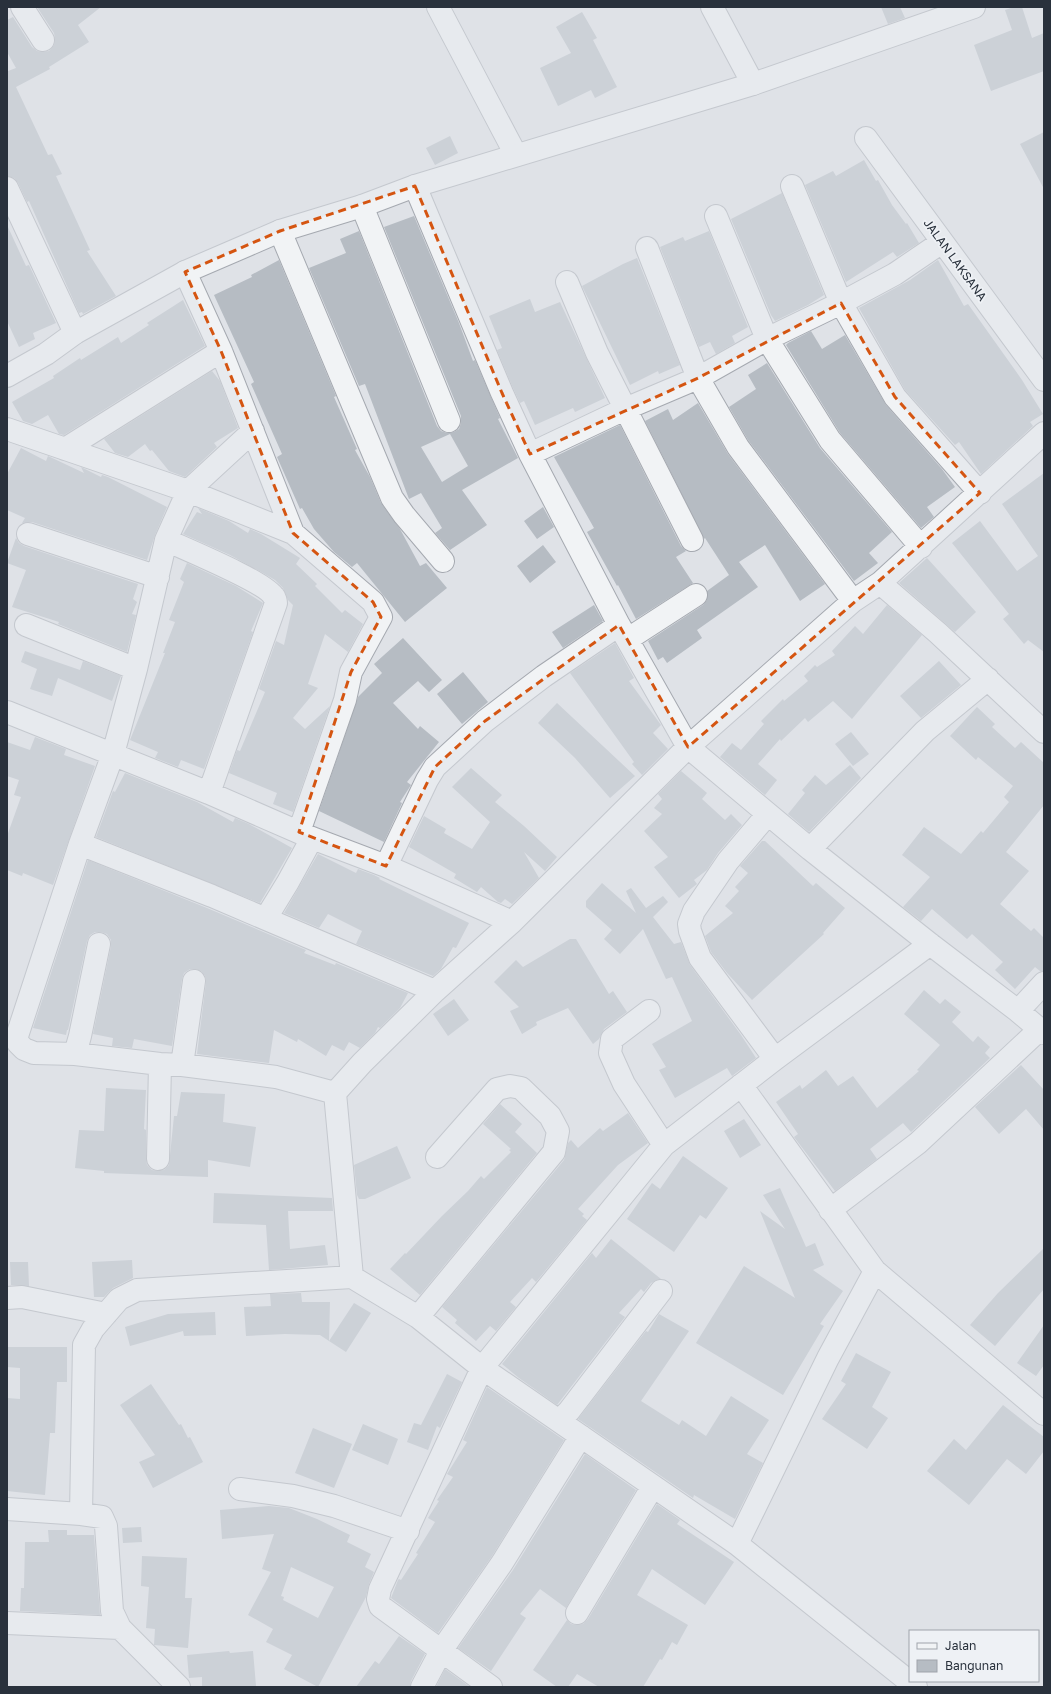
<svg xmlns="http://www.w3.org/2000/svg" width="1051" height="1694" viewBox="0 0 1051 1694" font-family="'Golos Text',sans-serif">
<rect width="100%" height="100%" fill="#dfe2e7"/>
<path fill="#b6bcc3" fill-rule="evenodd" d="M37 7H101L78 25 89 42 49 67 50 69 16 87 48 155 52 154 62 174 56 176 90 250 87 251 116 296 83 314 82 312 79 313 29 201 27 202 18 183 14 178 7 176V69L8 71 16 68 7 52V20L13 17 32 47 37 51 43 52 49 51 54 45 55 39 54 33Z
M881 7H900L905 18 888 24Z
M1014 7H1022L1032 38 1044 33V71L991 91 974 45 1012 30 1005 10Z
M582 12 597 38 593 40 617 87 595 98 591 90 558 106 540 68 571 53 556 27Z
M1044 132V189L1020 144Z
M450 136 458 153 435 165 426 148Z
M864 160 876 181 878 180 892 205 906 224 907 223 919 243 897 257 893 252 846 282 805 185 833 171 836 176Z
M782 193 824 295 808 305 775 321 771 315 731 219Z
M414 216 459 323 473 361 475 360 500 418 498 419 518 458 462 490 487 525 450 550 435 533 442 528 421 493 409 499 365 384 359 386 309 268 346 253 340 239 359 231 437 426 441 431 447 433 454 432 459 429 461 423V416L384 227ZM450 434 468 466 442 482 421 447Z
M7 225 26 266 29 265 56 323 33 333 35 339 19 347 7 321Z
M709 231 748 327 732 336 735 343 716 354 710 342 699 347 660 247 683 237 685 241Z
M637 258 680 365 659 374 658 371 630 385 582 286 623 264Z
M279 260 336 396 334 397 357 449 355 450 370 477 381 503 400 529 420 566 426 563 447 588 405 622 357 563 352 567 334 552 314 529 302 508 300 509 277 457 282 454 251 384 254 382 214 295 252 277 251 275Z
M938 260 964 306 968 304 1022 380 1043 414 1030 422 1033 426 981 474 959 442 955 445 905 390 859 308 910 280Z
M530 299 535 312 560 302 605 398 575 412 573 408 535 425 524 401 520 403 513 388 497 350 502 348 489 316Z
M183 300 205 346 64 435 59 434 48 415 32 424 23 421 12 402 54 378 53 376 80 358 81 360 118 337 121 343 149 325 147 323Z
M811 331 822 349 845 335 886 405 942 469 955 487 927 507 934 517 921 528 840 433 786 345 788 343Z
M767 363 820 448 892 532 869 553 878 563 854 581 748 440 729 407 756 389 748 375Z
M212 371 220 381 238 428 214 443 217 447 185 477 169 471 152 450 150 451 145 444 128 457 115 453 104 439Z
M698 403 728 454 825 584 800 601 765 545 739 562 758 587 697 630 702 638 667 663 663 657 658 660 648 641 703 605 707 600V591L729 575 705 538 704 539 645 421 668 409 673 420Z
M620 425 681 546 686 551 676 557 693 583 636 619 618 585 617 586 587 532 594 528 554 457Z
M21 448 46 461 48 456 84 473 81 467 101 477 102 475 108 477 167 507 155 535 147 560 32 522 22 523 25 518 7 510V474Z
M1044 473V652L1028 640 1024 644 1003 619 1009 614 952 543 980 521 1017 571 1038 556 1002 504Z
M543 507 554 527 537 539 524 521Z
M198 508 229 521 248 533 250 529 261 534 300 558 296 564 317 584 315 586 342 613 345 610 363 624 348 652 325 634 308 684 318 688 293 718 305 729 330 706 293 812 273 804 277 793 229 773 237 750 240 751 265 692 259 689 276 641 284 645 293 605 288 600 283 588 275 580 263 573 230 555 183 534 197 512 202 514Z
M16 538 19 543 24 546 138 584 133 599 137 602 132 614 136 615 127 652 58 624 59 622 12 607 26 570 7 563Z
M543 545 556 562 530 583 517 566Z
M927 558 976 612 955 632 899 583Z
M187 563 236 586 263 603 251 631 253 632 204 769 181 760 178 767 155 758 158 752 130 740 165 653H163L175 622 169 620 184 582 180 579Z
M594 605 603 621 563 648 552 632Z
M887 605 922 635 852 719 833 701 808 722 805 718 781 741 780 739 758 764 777 780 765 795 720 757 732 743 741 750 764 724 761 721 783 699 784 701 808 681 804 676 815 665 817 667 835 655 832 651 855 626 863 634Z
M403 638 442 680 429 692 418 681 393 703 418 729 420 726 439 742 407 782 411 785 400 802 402 803 384 842 319 811 358 697 382 673 374 664Z
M615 643 634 678 629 681 661 725 653 733 668 749 642 775 632 764 634 762 570 673Z
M25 651 80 670 83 661 121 676 112 701 58 678 52 696 30 689 37 669 21 662Z
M939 661 961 685 921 718 900 696Z
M463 672 488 702 462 724 437 694Z
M557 703 635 776 610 798 575 758 538 723Z
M977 707 995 724 992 727 1015 748 1021 742 1044 763V805L1006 852 1029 871 1000 904 1031 931 1034 928 1044 938V971H1040L1035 967 1015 989 995 970 1003 962 972 934 967 939 932 909 921 921 903 907 930 877 902 855 924 827 961 854 981 831 983 833 1009 802 1004 797 1013 786 978 757 976 760 950 736Z
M851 732 869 754 853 766 835 744Z
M35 737 66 749 64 755 95 766 53 885 23 873 22 876 7 870V836L21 797 14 795 19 780 7 776V742L30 750Z
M850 765 861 778 809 832 788 814 805 793 802 790 815 775 826 785Z
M471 768 502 795 495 802 524 826 557 857 545 871 524 852 539 878 512 904 505 899 501 903 498 902 481 887 477 892 454 878 456 874 409 847 424 816 446 829 444 833 472 849 490 822 452 787Z
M681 771 707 793 702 799 725 820 731 814 742 825 718 853 707 870 694 880 697 884 679 898 654 867 668 857 644 831 662 814 654 808 662 799 658 794Z
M125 773 197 802 233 822 235 818 249 824 292 848 260 903 96 837 113 791 115 792Z
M762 841H765L813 886 816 883 845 908 823 933 824 934 752 1000 727 973 711 952 705 936 733 913 725 906 739 891 735 887 748 873 740 866Z
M318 854 356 873 358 869 374 875 380 878 379 879 469 923 456 948 453 947 441 969 433 976 356 944 362 931 328 914 319 928 284 913Z
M88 860 207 908 306 950 304 953 335 965 336 963 408 993 400 1008 380 1028 378 1027 375 1033 360 1048 349 1042 344 1051 332 1045 326 1056 298 1039 297 1042 274 1030 269 1063 197 1054 206 982 205 976 201 971 195 969H190L184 973 182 979 172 1046 134 1039 132 1048 112 1046 113 1038 93 1034 111 946V940L107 934 101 932H95L90 935 87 941 68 1030H67L66 1035 33 1028Z
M602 883 636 913 626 891 631 888 646 908 663 896 668 902 653 917 674 944 681 942 690 965 741 1035 756 1058 732 1076 727 1068 675 1098 659 1070 666 1067 652 1044 692 1021 672 977 666 979 643 929 620 954 604 939 612 930 586 907V901Z
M570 939H576L609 994 613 991 627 1012 604 1029 599 1039 593 1044 568 1008 536 1022 537 1025 522 1034 510 1011 519 1007 494 982 516 960 523 967Z
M924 990 940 1004 945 999 961 1012 952 1022 973 1042 978 1036 990 1047 985 1053 990 1058 911 1132 903 1123 870 1149 877 1159 835 1191 794 1137 798 1134 776 1102 800 1085 802 1089 826 1070 838 1086 853 1076 877 1108 919 1071 917 1070 940 1045 904 1014Z
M454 999 469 1020 448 1036 433 1014Z
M1021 1065 1044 1090V1130L1026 1109 999 1134 975 1107Z
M106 1088 146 1090 144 1129 146 1130V1159L147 1165 152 1170 157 1171 164 1170 169 1165 174 1116H177L181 1092 225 1094 223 1122 256 1127 250 1167 208 1160V1177L104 1173V1171L75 1168 79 1130 104 1131Z
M500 1104 522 1124 515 1132 537 1153 420 1295 390 1269 405 1253 406 1254 442 1216 468 1191 481 1176 484 1179 511 1152 509 1150 511 1149 483 1124Z
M628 1113 648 1143 618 1165 578 1209 584 1214 582 1216 587 1220 536 1282 532 1278 510 1302 516 1307 496 1331 490 1326 476 1341 455 1323 457 1320 442 1307 564 1160 568 1143 571 1140 578 1148 600 1128 603 1131Z
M744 1119 761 1145 740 1158 724 1131Z
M397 1146 411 1178 365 1199H359L357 1195 354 1165Z
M683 1156 728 1188 706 1219 700 1215 674 1252 627 1219 652 1183 660 1189Z
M780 1188 806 1247 815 1243 824 1265 813 1270 843 1291 820 1324 824 1326 783 1395 696 1343 744 1266 795 1298 760 1211 785 1229 763 1195Z
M214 1193 332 1198 333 1211H288L290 1249 325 1245 328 1265 269 1270 266 1225 213 1223Z
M611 1239 661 1279 656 1280 651 1283 644 1292 641 1289 619 1313 625 1317 557 1405 519 1378 502 1364 592 1253 596 1258Z
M1044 1248V1289L995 1346 970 1325 998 1293Z
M132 1260 133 1278 113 1288 104 1297H94L92 1262Z
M10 1262H28L29 1286 11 1285Z
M301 1293 302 1302H330L329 1341 320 1335 285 1334 246 1336 244 1307 271 1306 270 1294Z
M354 1303 371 1313 346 1352 329 1341Z
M215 1312 216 1335 184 1336 183 1331 130 1346 125 1327 168 1314Z
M659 1314 689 1331 641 1401 679 1425 682 1420 706 1436 731 1396 769 1420 747 1454 763 1463 735 1519 694 1495 693 1498 578 1419 646 1331 648 1332Z
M1044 1325V1365L1036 1376 1017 1363Z
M7 1347H67V1382H57L55 1433H50L45 1495 7 1491V1398L20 1399V1368L7 1367Z
M856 1353 891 1372 872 1407 888 1418 867 1449 822 1419 846 1384 841 1381Z
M447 1374 462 1382 440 1428 437 1426 428 1450 407 1442 414 1423 421 1425Z
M151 1384 179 1425 181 1424 188 1438 190 1437 203 1462 153 1488 139 1462 155 1455 120 1405Z
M487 1387 564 1440 492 1556 438 1633 391 1598 398 1580 399 1579 401 1580 418 1554 416 1553 435 1522 428 1518 439 1501 437 1500 453 1477 447 1474 467 1442 463 1440Z
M1003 1405 1044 1437V1451L1026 1474 1007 1459 969 1505 927 1471 954 1439 966 1450Z
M363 1424 398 1439 388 1465 352 1450Z
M313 1428 352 1444 334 1488 295 1473Z
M585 1454 636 1490 566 1608 540 1589 520 1614 526 1618 491 1671 458 1648 513 1570Z
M657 1504 680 1520 677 1524 734 1562 705 1605 652 1569 637 1595 688 1625 677 1645 672 1642 662 1660 660 1659 643 1687H599L577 1674 568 1687H557L533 1670 567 1620 571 1624 577 1625 583 1624 588 1619Z
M269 1506 289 1508 317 1519 350 1535 347 1542 371 1554 365 1567 374 1572 369 1584 366 1597 318 1687 284 1669 292 1655 266 1642 273 1629 248 1615 271 1572 262 1569 274 1534 222 1539 220 1510ZM291 1567 334 1587 318 1618 283 1600 284 1597 281 1596Z
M141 1527 142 1542 123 1543 122 1528Z
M48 1530H67V1535H94L100 1615 20 1611 21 1588H24L25 1542H49Z
M142 1556 187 1558 185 1598H192L188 1648 154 1645 155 1629 146 1628 149 1587 141 1586Z
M399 1636 425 1654 411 1681 410 1687H356L375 1661 379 1664Z
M229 1651 230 1653 253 1651 256 1686 202 1687V1677L189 1678 187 1655Z
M445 1669 470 1687H436Z"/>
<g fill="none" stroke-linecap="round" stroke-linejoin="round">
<defs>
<path id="minor" d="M22 7 43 40
M438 7 516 155
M712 7 753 84
M866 138 1044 380
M415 186 502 393 530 454 619 625 688 747 810 849 930 944 1018 1011 1044 1033
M792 186 841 303 895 397 980 493
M7 188 75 333
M362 206 449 421
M716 216 767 339 830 440 921 547
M280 231 392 498 404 515 443 561
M647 248 698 378 738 447 853 601
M185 272 221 351 293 533
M567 282 597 353 692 540
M7 429 188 491 293 533 373 602 381 617 351 672 345 700 299 832
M253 431 188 491 166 540 136 669 113 754 80 844 17 1036 18 1043 24 1049 34 1053 75 1054 160 1064 182 1065 276 1077 335 1093
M65 449 221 351
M530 454 625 409 698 378 767 339 841 303 895 274 942 242
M28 534 158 577
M166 540C185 549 266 582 274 597 275 597 276 602 276 603L209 793
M880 583 938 633 1044 732
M26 625 136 669
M628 639 696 595
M7 712 209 793 312 838 386 866 512 922
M768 814 728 861 694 911 689 924 690 931 700 958 775 1059
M80 844 212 896 435 991
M810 849 925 731 988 679
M386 866 427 780 435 767 485 721 544 676 619 625
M266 918 288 882 312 838
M649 1011 612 1039 610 1053 624 1084 664 1145
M1018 1011 1044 983
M75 1054 80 1036 99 944
M182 1065 194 981
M741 1085 875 1271 1044 1414
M158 1159 160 1064
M830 1210 918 1143 1039 1030
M352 1277 335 1093 362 1063 435 991 512 922 688 747 853 601 880 583 1044 433
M7 1298 22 1297 106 1314
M418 1317 554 1152 558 1131 550 1116 521 1088 510 1086 497 1089 437 1157
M559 1421 569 1411 661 1291
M240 1489 293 1496 334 1506 408 1531
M7 1509 81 1514 84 1345 93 1329 119 1299 137 1290 352 1277 418 1317 482 1368 737 1544 916 1687
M81 1514 102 1517 106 1526 112 1611 120 1628 179 1687
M737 1544 828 1358 875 1271
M577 1613 653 1486
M7 1623 120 1628
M422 1687 441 1651 502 1563 581 1436
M491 1687 380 1606 378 1599 380 1589 482 1368 664 1145 775 1059 930 944"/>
<path id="tertiary" d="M7 376 46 354 75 333 185 272 280 231 362 206 415 186 753 84 974 7"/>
</defs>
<use href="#minor" stroke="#a5a9b0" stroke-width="24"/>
<use href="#tertiary" stroke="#a5a9b0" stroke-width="24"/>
<use href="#minor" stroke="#f1f3f5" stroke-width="22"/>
<use href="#tertiary" stroke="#f1f3f5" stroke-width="22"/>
</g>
<path d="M0 0H1051V1694H0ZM415 186 502 393 530 454 698 378 841 303 895 397 980 493 688 747 619 625 485 721 435 767 386 866 299 832 351 672 381 617 373 602 293 533 221 351 185 272 280 231Z" fill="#dfe2e7" fill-opacity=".55" fill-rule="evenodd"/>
<path fill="none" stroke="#d55511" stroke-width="3" stroke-dasharray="8 5" stroke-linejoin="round" d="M415 186 502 393 530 454 698 378 841 303 895 397 980 493 688 747 619 625 485 721 435 767 386 866 299 832 351 672 381 617 373 602 293 533 221 351 185 272 280 231Z"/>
<g text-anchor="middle" stroke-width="3.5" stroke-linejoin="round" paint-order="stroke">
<g font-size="12" fill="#29313c" stroke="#eef1f5">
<text transform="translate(955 260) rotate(54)" y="4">JALAN LAKSANA</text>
</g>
</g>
<rect width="1051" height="1694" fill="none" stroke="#29313c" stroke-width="16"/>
<rect x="909" y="1630" width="130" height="52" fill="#eef1f5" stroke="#9fa4ab"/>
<rect x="917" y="1643" width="20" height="6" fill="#f1f3f5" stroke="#9fa4ab"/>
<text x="945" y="1650" font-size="12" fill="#29313c">Jalan</text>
<rect x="917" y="1660" width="20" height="12" fill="#b6bcc3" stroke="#9fa4ab"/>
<text x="945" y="1670" font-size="12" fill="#29313c">Bangunan</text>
</svg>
